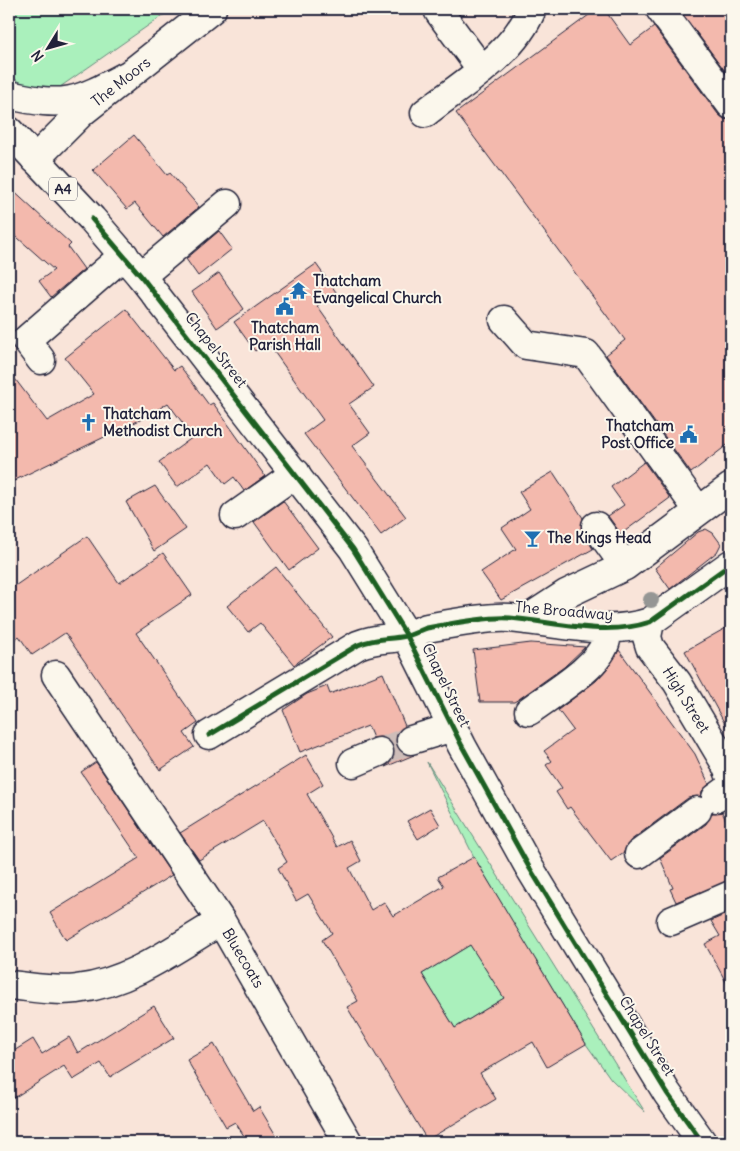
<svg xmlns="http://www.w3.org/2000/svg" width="740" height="1151" viewBox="0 0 740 1151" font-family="Delius,sans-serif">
<rect width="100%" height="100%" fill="#f9e4d9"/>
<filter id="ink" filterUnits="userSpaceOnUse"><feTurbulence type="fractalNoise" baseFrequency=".02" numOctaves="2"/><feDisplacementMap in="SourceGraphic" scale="10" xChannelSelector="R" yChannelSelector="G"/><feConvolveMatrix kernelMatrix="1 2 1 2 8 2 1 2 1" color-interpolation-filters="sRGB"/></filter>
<g filter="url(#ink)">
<path fill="#aaf0bc" stroke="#66897c" d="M9 9H172L60 87C41 91 24 86 9 75Z
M427 762 645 1112 611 1079 586 1044 535 959 495 983 504 998 455 1028 422 974 470 945 518 932 474 857Z"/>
<path fill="#f3b9ad" stroke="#22223b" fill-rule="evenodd" d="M597 9H604L630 45 654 27 718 114 724 119 731 120V442L691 473 606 355 625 340 456 113Z
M679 9H731V79Z
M134 135 167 175 170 173 199 207 163 237 135 203 127 209 93 170Z
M9 187 71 244 68 247 84 269 51 297 39 281 54 270 9 230Z
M219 231 232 249 198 276 186 259Z
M316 264 336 292 317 306 374 387 349 404 370 433 352 446 406 517 381 535 304 434 323 420 267 342 255 351 234 322Z
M219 273 244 309 217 328 192 292Z
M126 309 174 370 180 366 209 405 213 403 265 476 244 491 234 477 225 484 210 463 177 487 159 462 193 437 168 403 146 417 9 483V371L47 421 94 394 65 358Z
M644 462 670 498 621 534 608 516 624 505 611 487Z
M553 472 583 518 581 528 593 549 501 600 481 572 516 549 502 528 530 509 519 492Z
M155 486 186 529 154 551 126 502Z
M283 501 318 548 289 570 254 522Z
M706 529 713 533 721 544 717 552 670 589 655 568 698 532Z
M87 536 119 583 163 553 192 595 136 633 198 723 184 733 194 747 160 770 65 633 32 655 19 636 9 644V590Z
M276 567 332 637 294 665 260 623 248 632 227 606Z
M731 625V735L685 651Z
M531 643 585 647 564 667 519 699 514 702H480L473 650Z
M619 650 695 754 709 784 702 791 701 796 688 798 630 841 624 852 611 861 570 807 567 809 556 792 562 788 546 765 552 761 544 751 573 730 558 710 596 681 607 669Z
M383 673 405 726 396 736V745L401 752 414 755 385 767 392 761 394 754V746L388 739 381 737 373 738 368 726 300 752 283 710 307 694 327 686 330 694Z
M306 755 323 784 307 794 337 847 350 840 361 861 349 868 371 910 384 902 393 916 444 886 438 877 474 857 586 1044 547 1067 533 1042 480 1073 496 1099 427 1140 347 1007 358 1001 322 940 332 933 308 894 296 901 278 868 287 862 263 821 199 860 180 833ZM470 945 504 998 455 1028 422 974Z
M96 762 172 875 66 940 50 913 139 858 81 772Z
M430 808 440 825 418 839 407 821Z
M722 812 731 831V880L676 902 670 889 673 888 660 858 706 824 712 813Z
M731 912V991L705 944 720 936 711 921Z
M154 1006 174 1038 110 1077 101 1063 73 1080 64 1066 9 1101V1054L33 1039 42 1054 69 1037 78 1053Z
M214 1044 253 1111 259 1107 280 1142H248L235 1122 226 1127 187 1060Z"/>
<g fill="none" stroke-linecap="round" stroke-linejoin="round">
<path stroke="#cebdb9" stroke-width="28" stroke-dasharray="28 14" stroke-linecap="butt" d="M379 752 411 740"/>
<defs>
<path id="minor" d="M660 9 731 105
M439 12 482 70
M425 113C463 83 513 55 532 9
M35 159 82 112 212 9
M141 276 227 204
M504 320 526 345 586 354 698 510
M41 360 26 340 124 255
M235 516 296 473
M596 526 625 566
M526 620 566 594 625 566 731 487
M650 622 647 637 650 647 677 682 724 761 731 777
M56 675 221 921
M529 711C550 695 601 666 606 640 607 637 606 632 606 628
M209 735 358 645C378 637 387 640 406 636 413 635 420 630 427 628 449 624 489 616 510 618 556 622 605 637 650 622L731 564
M411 740 453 727
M353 763 379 752
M716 798 731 787
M639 854 697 811
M671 921 731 895
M9 985C31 987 55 992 77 989 130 983 176 948 221 921L348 1142"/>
<path id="major" d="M9 95C65 108 77 102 126 76
M9 131 92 219 141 276 353 549 407 636 462 746 529 867 667 1093 702 1142"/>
</defs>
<use href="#minor" stroke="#22223b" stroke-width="31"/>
<use href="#major" stroke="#22223b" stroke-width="31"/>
<use href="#minor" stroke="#fbf7ec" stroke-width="28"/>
<use href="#major" stroke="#fbf7ec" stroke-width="28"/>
<defs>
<path id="cycleway" d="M92 219 141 276 353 549 407 636 462 746 529 867 667 1093 702 1142
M209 735 358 645C378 637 387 640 406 636 413 635 420 630 427 628 449 624 489 616 510 618 556 622 605 637 650 622L731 564"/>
</defs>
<use href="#cycleway" stroke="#fbf7ec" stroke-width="8"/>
<use href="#cycleway" stroke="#1b5e20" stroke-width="5"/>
</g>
<circle fill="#959694" cx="651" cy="600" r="8"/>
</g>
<defs>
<symbol id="temple-bare" viewBox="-9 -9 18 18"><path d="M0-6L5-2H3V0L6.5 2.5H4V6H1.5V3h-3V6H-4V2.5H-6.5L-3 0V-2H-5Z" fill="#1f6fb2" stroke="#fbf7ec" stroke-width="2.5" paint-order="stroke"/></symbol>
<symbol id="civic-bare" viewBox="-9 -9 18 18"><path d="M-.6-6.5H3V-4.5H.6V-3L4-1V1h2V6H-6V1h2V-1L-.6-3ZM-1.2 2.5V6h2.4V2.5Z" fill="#1f6fb2" stroke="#fbf7ec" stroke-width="2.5" paint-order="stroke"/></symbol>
<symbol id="church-bare" viewBox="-9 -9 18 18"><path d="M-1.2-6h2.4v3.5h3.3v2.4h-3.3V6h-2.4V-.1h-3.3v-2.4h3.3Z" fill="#1f6fb2" stroke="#fbf7ec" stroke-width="2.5" paint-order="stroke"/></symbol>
<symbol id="bar-bare" viewBox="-9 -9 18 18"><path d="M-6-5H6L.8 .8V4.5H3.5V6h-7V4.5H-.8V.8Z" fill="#1f6fb2" stroke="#fbf7ec" stroke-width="2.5" paint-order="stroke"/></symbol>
</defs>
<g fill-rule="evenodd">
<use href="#temple-bare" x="286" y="278" width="25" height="25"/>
<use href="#civic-bare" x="272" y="294" width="25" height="25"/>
<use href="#church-bare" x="76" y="410" width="25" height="25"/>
<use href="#civic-bare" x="676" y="422" width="25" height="25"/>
<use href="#bar-bare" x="520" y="526" width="25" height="25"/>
</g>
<g text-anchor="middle" stroke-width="4" stroke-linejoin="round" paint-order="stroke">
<rect fill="#fbf7ec" stroke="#636270" stroke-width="1" x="49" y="177.5" width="28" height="23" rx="4"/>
<g font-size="14" font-weight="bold" fill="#22223b">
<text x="63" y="194">A4</text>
</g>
<g font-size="15" fill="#22223b" stroke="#fbf7ec">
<text transform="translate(121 82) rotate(-38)" y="5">The Moors</text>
<text transform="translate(216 350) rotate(52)" y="5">Chapel Street</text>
<text transform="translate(564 611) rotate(5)" y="5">The Broadway</text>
<text transform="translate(446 685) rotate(64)" y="5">Chapel Street</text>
<text transform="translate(686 700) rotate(58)" y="5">High Street</text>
<text transform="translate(243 958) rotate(59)" y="5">Bluecoats</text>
<text transform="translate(647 1036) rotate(58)" y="5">Chapel Street</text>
</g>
<g font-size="15" font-weight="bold" fill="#22223b" stroke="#fbf7ec" text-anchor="start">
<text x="313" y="286">Thatcham<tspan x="313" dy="17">Evangelical Church</tspan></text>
<text x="285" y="333" text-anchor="middle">Thatcham<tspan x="285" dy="17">Parish Hall</tspan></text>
<text x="103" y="419">Thatcham<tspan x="103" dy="17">Methodist Church</tspan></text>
<text x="674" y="431" text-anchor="end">Thatcham<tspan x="674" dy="17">Post Office</tspan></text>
<text x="547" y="543">The Kings Head</text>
</g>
</g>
<rect width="740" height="1151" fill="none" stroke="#fbf7ec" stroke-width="30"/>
<rect x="15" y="15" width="710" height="1121" fill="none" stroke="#22223b" stroke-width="2" filter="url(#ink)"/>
<g transform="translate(48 48) rotate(233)" stroke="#fbf7ec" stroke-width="4" paint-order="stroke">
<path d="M0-4L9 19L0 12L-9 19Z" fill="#22223b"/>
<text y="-8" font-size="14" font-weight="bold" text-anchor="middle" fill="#22223b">N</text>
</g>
</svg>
